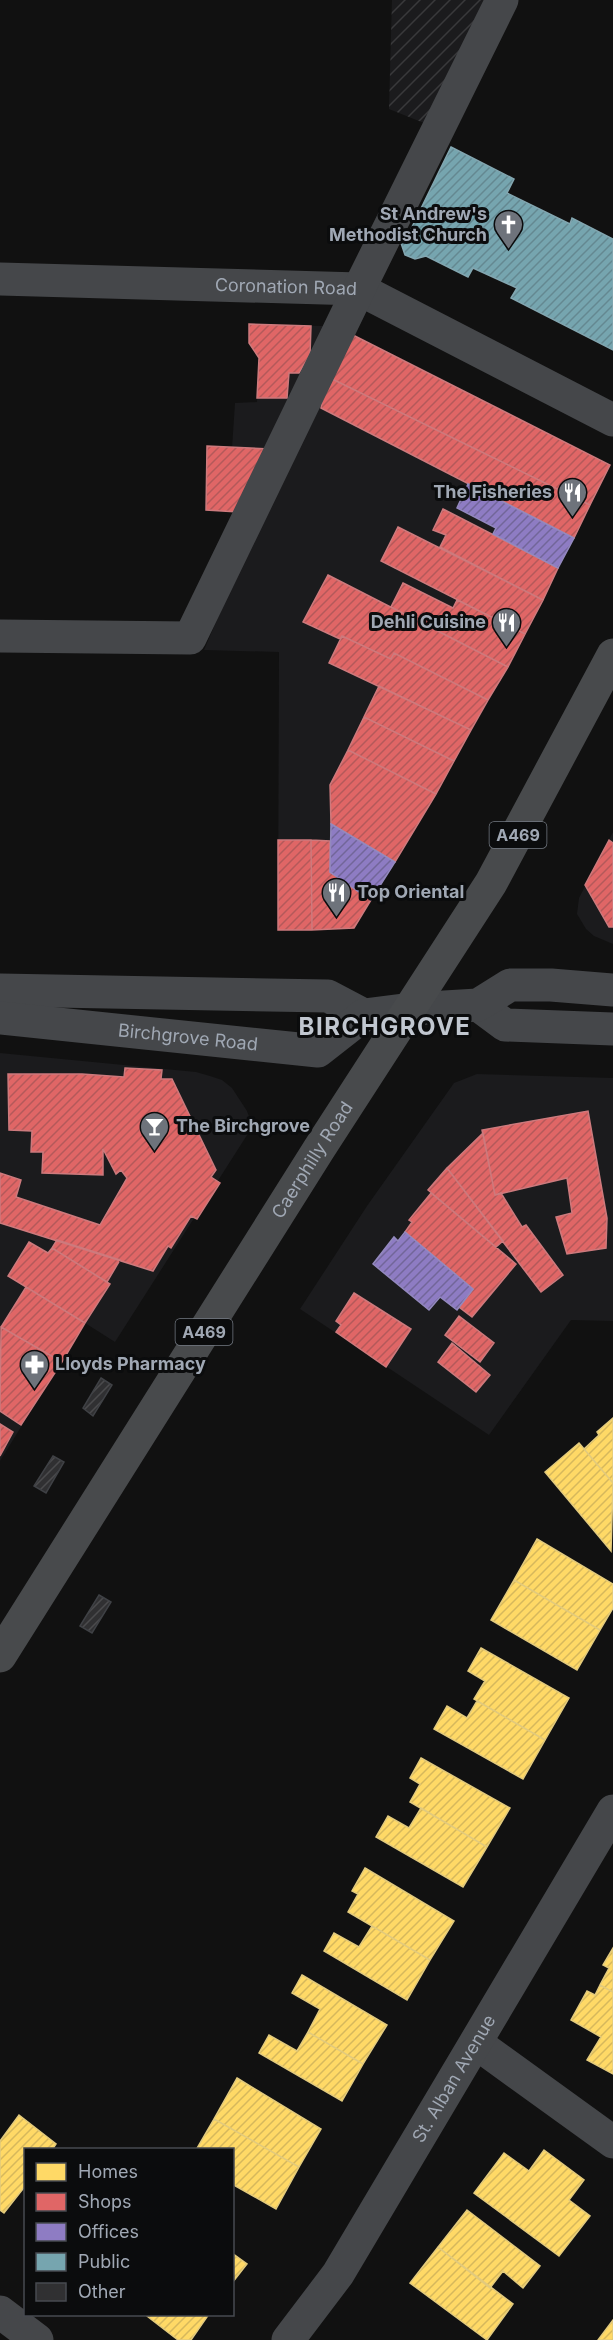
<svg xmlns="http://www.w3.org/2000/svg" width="613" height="2340" viewBox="0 0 613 2340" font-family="Inter,sans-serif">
<defs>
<pattern id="industrial-furrows" width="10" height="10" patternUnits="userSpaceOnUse" patternTransform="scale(1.5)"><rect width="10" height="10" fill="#1b1b1d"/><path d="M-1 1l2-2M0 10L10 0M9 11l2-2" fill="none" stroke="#39393b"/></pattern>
<pattern id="homes-hatch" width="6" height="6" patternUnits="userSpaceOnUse" patternTransform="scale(1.5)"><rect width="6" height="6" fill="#ffd966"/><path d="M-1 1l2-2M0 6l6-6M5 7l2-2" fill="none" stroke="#d6b85c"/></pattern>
<pattern id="shops-hatch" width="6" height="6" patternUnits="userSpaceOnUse" patternTransform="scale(1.5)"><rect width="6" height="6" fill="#e06666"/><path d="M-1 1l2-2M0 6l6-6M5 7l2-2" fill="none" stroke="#b4595a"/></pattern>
<pattern id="offices-hatch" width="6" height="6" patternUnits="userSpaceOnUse" patternTransform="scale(1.5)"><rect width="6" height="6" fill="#8e7cc3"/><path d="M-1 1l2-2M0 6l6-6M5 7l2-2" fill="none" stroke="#726699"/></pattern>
<pattern id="public-hatch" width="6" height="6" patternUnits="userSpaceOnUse" patternTransform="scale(1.5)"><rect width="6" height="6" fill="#76a5af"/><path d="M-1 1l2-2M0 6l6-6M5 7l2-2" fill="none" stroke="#648891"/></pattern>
<pattern id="building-hatch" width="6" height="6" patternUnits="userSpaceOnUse" patternTransform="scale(1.5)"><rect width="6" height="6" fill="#303032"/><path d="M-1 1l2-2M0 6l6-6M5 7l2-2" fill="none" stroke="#4b4b4d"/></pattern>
</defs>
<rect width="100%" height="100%" fill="#111"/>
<path fill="#1b1b1d" d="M249 324 323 326 238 512 206 510 207 446 232 448 235 403 257 402 259 358 249 343Z
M347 332 610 465 508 667 436 794 354 928 278 930 279 652 204 650 251 540Z
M613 832V944L594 936 586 929 577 914 579 898Z
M0 1053 196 1072 210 1076 222 1080 232 1088 247 1111 251 1122 249 1132 115 1342 85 1323 0 1461Z
M477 1074 613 1078V1321L571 1320 489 1435 300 1309 367 1206 454 1083Z"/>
<path fill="url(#industrial-furrows)" d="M392 0H493L429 125 389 109Z"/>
<path fill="url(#homes-hatch)" stroke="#e2ca7d" stroke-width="1.5" d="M613 1418V1483L584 1449 599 1435 597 1432Z
M579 1443 613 1483 611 1551 545 1472Z
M537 1539 613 1584V1608L600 1630 514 1580Z
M514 1580 600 1630 577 1670 491 1620Z
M481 1648 569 1698 545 1740 474 1699 485 1681 468 1671Z
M477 1701 545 1740 523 1779 434 1729 447 1706 467 1718Z
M421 1758 510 1808 487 1847 410 1802 420 1784 410 1778Z
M421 1808 487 1847 463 1887 376 1837 388 1816 409 1828Z
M365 1868 454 1921 430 1960 348 1912 358 1894 352 1891Z
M372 1926 430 1960 407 2000 324 1951 334 1933 359 1947Z
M613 1948V1992L600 1985 609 1968 603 1965Z
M302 1975 387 2025 363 2064 308 2032 320 2009 292 1993Z
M600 1985 613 1992V2074L587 2060 601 2037 571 2020 587 1991 595 1995Z
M308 2032 363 2064 342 2101 259 2053 269 2035 297 2051Z
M237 2078 321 2129 299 2167 214 2119Z
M19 2115 56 2144 52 2150H26V2185L4 2213 0 2210V2141Z
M214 2119 299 2167 276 2209 232 2184V2150H196Z
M544 2150 584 2180 569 2200 590 2216 559 2256 474 2193 504 2153 529 2171Z
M467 2210 540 2266 523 2288 503 2271 490 2288 438 2247Z
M438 2247 513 2304 487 2340 410 2283Z
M232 2253 247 2264 232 2283Z
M148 2314H209L191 2340H178L147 2316Z
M613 2320V2340H598Z"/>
<path fill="url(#shops-hatch)" stroke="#cd7a7d" stroke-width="1.5" d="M249 324 311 326 310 355 299 373H289L287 398H257L259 358 249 343Z
M347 332 610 465 590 505 326 376Z
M326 376 590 505 574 538 321 408Z
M207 446 269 449 238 512 206 510Z
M443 509 558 568 543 600 440 547 446 535 433 530Z
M398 527 543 600 525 634 381 561Z
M328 575 508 667 488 700 394 653 391 659 342 636 340 639 303 622Z
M403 583 453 608 457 600 525 634 508 667 391 607Z
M342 636 391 659 394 653 488 700 471 730 329 663Z
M379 686 471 730 454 761 364 717Z
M364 717 454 761 436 794 348 750Z
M348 750 436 794 395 862 331 824 330 785Z
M278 840H311L312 930H278Z
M311 840 330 841V872L371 900 354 928 312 930Z
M609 840 613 843V927H609L585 885Z
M125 1068 162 1070 161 1079H172L216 1170 211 1177 220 1183 197 1219 191 1216 171 1248 168 1246 153 1271 0 1223V1173L21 1180 16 1197 100 1225 127 1178 121 1170 116 1174 103 1149V1175L42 1173 43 1152H31L32 1131 9 1130 8 1074H82L124 1077Z
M588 1111 607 1218 606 1248 567 1254 556 1217 572 1213 567 1178 495 1195 482 1130Z
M483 1133 495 1195 501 1193 522 1227 526 1225 563 1275 541 1292 447 1168Z
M447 1168 503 1241 496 1247 428 1190Z
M431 1193 516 1264 472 1317 459 1307 473 1289 405 1232 412 1222 409 1220Z
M57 1240 120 1260 107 1282 52 1248Z
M29 1242 48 1253 52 1248 110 1284 85 1323 8 1276Z
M26 1287 85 1323 62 1362 1 1327Z
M354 1293 411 1329 386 1367 336 1332 341 1325 336 1321Z
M459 1316 494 1343 480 1362 445 1335Z
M1 1327 62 1362 21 1425 0 1411Z
M452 1343 490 1375 476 1392 438 1362Z
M0 1424 13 1432 0 1456Z"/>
<path fill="url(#offices-hatch)" stroke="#9389be" stroke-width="1.5" d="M468 484 574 538 558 568 493 534 496 528 457 508Z
M331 824 395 862 371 900 330 872Z
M405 1232 473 1289 457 1310 440 1297 429 1310 373 1264 394 1237 398 1241Z"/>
<path fill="url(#public-hatch)" stroke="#83a6b0" stroke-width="1.5" d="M451 147 514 179 507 193 570 224 572 218 613 239V350L511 298 517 288 473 268 468 277 426 256 415 259 405 255 401 243 403 236 409 233Z"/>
<path fill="url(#building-hatch)" stroke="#3f4145" stroke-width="1.5" d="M101 1378 112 1385 93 1416 83 1408Z
M53 1456 64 1462 46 1493 34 1486Z
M99 1595 111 1602 92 1633 80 1626Z"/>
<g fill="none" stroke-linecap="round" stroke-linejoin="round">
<g stroke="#45474a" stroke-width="33">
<path id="s1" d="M0 279 359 289 613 420"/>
<path d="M0 636 190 638 359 289 502 0"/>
<path d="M0 990 328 996 364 1015"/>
<path d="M478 1005 505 1025 613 1029"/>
<path id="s2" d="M0 1018 318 1051 364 1015 411 1009 478 1005 510 985H551L613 990"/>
<path d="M476 2043 613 2142"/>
<path d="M0 2312 37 2340"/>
<path id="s3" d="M288 2340 338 2274 613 1811"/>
</g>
<path stroke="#484a4c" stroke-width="33" id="s4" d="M0 1656 319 1149 491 883 613 655"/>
</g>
<defs>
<symbol id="church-pin" viewBox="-11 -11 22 30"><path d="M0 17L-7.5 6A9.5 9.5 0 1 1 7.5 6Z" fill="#6e737b" stroke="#0b0c0d"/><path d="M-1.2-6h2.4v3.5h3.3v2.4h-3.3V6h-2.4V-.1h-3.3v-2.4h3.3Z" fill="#fff"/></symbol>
<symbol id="restaurant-pin" viewBox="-11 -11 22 30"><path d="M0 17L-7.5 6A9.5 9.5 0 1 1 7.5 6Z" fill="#6e737b" stroke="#0b0c0d"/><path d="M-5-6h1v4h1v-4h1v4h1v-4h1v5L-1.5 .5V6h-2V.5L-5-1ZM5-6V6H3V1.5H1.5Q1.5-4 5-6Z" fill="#fff"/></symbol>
<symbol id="bar-pin" viewBox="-11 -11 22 30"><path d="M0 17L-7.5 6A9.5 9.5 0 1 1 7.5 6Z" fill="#6e737b" stroke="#0b0c0d"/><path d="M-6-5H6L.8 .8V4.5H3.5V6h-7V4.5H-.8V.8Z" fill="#fff"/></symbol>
<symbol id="pharmacy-pin" viewBox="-11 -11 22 30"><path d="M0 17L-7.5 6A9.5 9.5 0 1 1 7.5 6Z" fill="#6e737b" stroke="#0b0c0d"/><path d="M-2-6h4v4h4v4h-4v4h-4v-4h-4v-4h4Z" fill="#fff"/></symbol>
</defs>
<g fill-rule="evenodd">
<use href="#church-pin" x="492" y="208" width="33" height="45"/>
<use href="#restaurant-pin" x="556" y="476" width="33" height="45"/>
<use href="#restaurant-pin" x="490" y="606" width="33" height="45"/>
<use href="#restaurant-pin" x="320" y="876" width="33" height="45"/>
<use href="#bar-pin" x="138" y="1110" width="33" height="45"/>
<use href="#pharmacy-pin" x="18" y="1348" width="33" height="45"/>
</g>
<g text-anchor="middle" stroke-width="6" stroke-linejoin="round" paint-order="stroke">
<g fill="#0b0c0d" stroke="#737982" stroke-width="1.5">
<rect x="489.5" y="822" width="57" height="26" rx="4.5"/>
<rect x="175.5" y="1319" width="57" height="26" rx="4.5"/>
</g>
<g font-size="16" font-weight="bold" fill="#a0a8b4">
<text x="518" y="841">A469</text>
<text x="204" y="1338">A469</text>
</g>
<g font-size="18" font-weight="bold" fill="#a0a8b4" stroke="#0b0c0d" text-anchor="end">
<text x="487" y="220">St Andrew's<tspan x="487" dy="21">Methodist Church</tspan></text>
<text x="552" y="498">The Fisheries</text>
<text x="486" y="628">Dehli Cuisine</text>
<text x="357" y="898" text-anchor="start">Top Oriental</text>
<text x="176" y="1132" text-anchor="start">The Birchgrove</text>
<text x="55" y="1370" text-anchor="start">Lloyds Pharmacy</text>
</g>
<g font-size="18" fill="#a0a8b4" stroke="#0b0c0d">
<text dy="6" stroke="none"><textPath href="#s1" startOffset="286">Coronation Road</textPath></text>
<text dy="6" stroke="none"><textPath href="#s2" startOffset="189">Birchgrove Road</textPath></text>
<text dy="6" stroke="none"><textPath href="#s4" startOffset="586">Caerphilly Road</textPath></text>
<text dy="6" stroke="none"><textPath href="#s3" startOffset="310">St. Alban Avenue</textPath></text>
</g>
<g font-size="24" font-weight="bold" letter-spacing="1.5" fill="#c1c7d0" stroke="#0b0c0d">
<text x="385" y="1035">BIRCHGROVE</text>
</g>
</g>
<rect x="24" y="2148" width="210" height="168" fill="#0b0c0d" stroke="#474a50" stroke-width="1.5"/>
<rect x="36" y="2163" width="30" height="18" fill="#ffd966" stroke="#474a50" stroke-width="1.5"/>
<text x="78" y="2178" font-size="18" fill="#a0a8b4">Homes</text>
<rect x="36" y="2193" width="30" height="18" fill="#e06666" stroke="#474a50" stroke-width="1.5"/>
<text x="78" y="2208" font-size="18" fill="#a0a8b4">Shops</text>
<rect x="36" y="2223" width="30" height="18" fill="#8e7cc3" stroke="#474a50" stroke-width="1.5"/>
<text x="78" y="2238" font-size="18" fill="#a0a8b4">Offices</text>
<rect x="36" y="2253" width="30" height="18" fill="#76a5af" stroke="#474a50" stroke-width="1.5"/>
<text x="78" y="2268" font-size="18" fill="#a0a8b4">Public</text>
<rect x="36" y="2283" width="30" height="18" fill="#303032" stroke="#474a50" stroke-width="1.5"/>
<text x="78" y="2298" font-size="18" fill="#a0a8b4">Other</text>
</svg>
